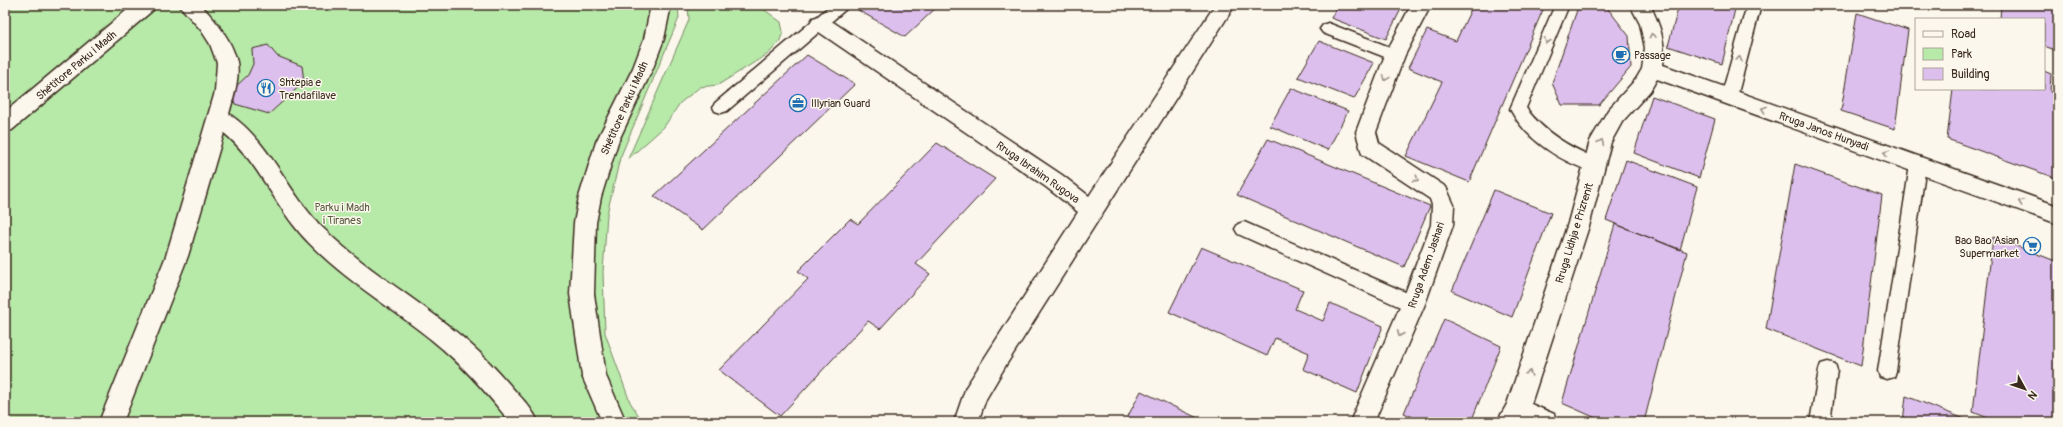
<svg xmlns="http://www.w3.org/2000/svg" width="2063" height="427" viewBox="0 0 2063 427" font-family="Pangolin,sans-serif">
<rect width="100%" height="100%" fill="#fbf7ec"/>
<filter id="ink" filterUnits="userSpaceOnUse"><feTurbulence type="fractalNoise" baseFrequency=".025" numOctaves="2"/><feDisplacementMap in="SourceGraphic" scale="8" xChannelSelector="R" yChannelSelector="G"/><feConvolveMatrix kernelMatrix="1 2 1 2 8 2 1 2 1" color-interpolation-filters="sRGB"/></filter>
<g filter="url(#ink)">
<path fill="#b7e9a9" stroke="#798a64" d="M5 5H678L679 18 620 158 607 214 603 272 605 333 630 402 643 422H5Z
M688 5H758L781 22 783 32 779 43 768 54 718 85 700 87 680 103 664 127 628 159 689 20Z"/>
<path fill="#dcbfed" stroke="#3b2a1e" d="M864 5H939L905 37 858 10Z
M1338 5H1403L1386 39 1331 18Z
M1473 5H1545L1469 182 1406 156 1442 82 1408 68 1427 30 1456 41Z
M1590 5H1605L1629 36 1631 67 1599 105H1562L1552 83 1577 10Z
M1679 5H1736L1722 64 1668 46Z
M2001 5H2058V51L2044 46V19H2000Z
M1857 13 1908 30 1895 129 1841 111Z
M1319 41 1374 63 1354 99 1298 77Z
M268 45 277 56 302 66 304 82 269 114 235 104 231 91 248 75 253 64 252 49Z
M807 55 855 84 703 230 654 196Z
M2044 71 2051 74 2050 92 2058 94V179L1947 139 1953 89H2044Z
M1291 88 1348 111 1328 150 1270 126Z
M1652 96 1715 119 1699 178 1634 153Z
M1268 139 1430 206 1404 267 1237 195Z
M937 143 995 179 916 264 930 274 880 329 868 321 780 416 719 370 808 279 798 271 850 219 858 224Z
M1626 160 1697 187 1680 250 1606 220Z
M1795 164 1882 195 1861 366 1766 329Z
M1494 190 1551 213 1512 317 1452 291Z
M1615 224 1687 252 1644 422H1605L1562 403Z
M1993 237 2058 262V422H1998L1973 412Z
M1201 247 1303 290 1295 309 1323 321 1330 303 1383 326 1357 393 1303 369 1309 353 1275 338 1267 356 1169 312Z
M1444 319 1501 346 1471 422H1424L1404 413Z
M1141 391 1206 422H1125Z
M1906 396 1967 420V422H1903Z"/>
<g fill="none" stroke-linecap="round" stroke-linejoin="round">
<defs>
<path id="service" d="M831 5H848L846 9 727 111 721 113 715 111 713 107 715 103Z
M1555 5H1569L1526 108C1545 134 1570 147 1599 160L1601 165 1599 170 1593 172C1560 161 1527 141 1510 109Z
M1747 5H1761L1737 97 1735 101 1729 103 1723 101 1721 97Z
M1328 23 1400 51 1403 55 1400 59 1395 61 1323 33 1320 29 1323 25Z
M1918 158 1924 160 1926 165 1896 371 1894 377 1887 379 1880 377 1878 371 1910 165 1912 160Z
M1244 222 1419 298 1422 304 1419 310 1413 312 1407 310 1238 234 1235 229 1238 224Z
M1828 362 1835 364 1837 370 1830 422H1810L1819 370 1821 364Z"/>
<path id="pedestrian" d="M133 5H156L153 10 12 130 5 132V112Z
M179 5H201C216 21 232 40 237 62 240 79 233 99 229 114 272 143 288 195 325 230 363 267 409 294 450 327 472 344 491 363 509 384 519 396 532 407 538 422H510C487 393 462 364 433 341 392 308 346 281 309 243 276 210 260 163 224 133L188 256 123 422H99L166 256 215 92 217 63 210 44 201 30Z
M651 5H671L664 39 653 68 618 142 601 197 596 223 594 294 606 376 626 422H602L582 376 570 294 574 223 579 197 596 142 633 68 644 39Z"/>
<path id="minor" d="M1215 5H1235L1006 365 986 399 978 422H954L966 387 1078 212 1046 187 813 28 810 23 813 18 820 16 827 18 1062 175 1089 196Z
M1411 5H1431L1405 55 1376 132 1379 143 1446 187 1454 205 1453 225 1425 304 1374 422H1350L1401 304 1431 225 1432 205 1430 199 1362 154 1356 132 1385 55Z
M1630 5H1650C1660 25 1666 42 1663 65L2058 206V224L1657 79 1650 91 1622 122 1611 142 1590 223 1531 404 1554 414 1557 422H1497L1507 404 1568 223 1590 141 1608 110 1636 79 1642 69 1645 48 1640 24Z"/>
</defs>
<use href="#service" stroke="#3b2a1e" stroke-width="3"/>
<use href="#pedestrian" stroke="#3b2a1e" stroke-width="3"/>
<use href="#minor" stroke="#3b2a1e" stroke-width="3"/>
<use href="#service" fill="#fbf7ec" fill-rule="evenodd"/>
<use href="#pedestrian" fill="#fbf7ec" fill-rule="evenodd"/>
<use href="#minor" fill="#fbf7ec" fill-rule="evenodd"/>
</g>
<defs><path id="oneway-chevron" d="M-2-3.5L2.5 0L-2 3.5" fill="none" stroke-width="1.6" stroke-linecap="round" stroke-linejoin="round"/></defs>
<g stroke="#9b9085">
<use href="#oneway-chevron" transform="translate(1652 36) rotate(-102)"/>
<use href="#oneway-chevron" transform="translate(1547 41) rotate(113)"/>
<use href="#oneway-chevron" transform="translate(1739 59) rotate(-75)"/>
<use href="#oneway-chevron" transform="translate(1386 78) rotate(111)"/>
<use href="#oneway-chevron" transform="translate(1764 109) rotate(-160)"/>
<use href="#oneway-chevron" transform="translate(1601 142) rotate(-67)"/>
<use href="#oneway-chevron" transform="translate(1886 153) rotate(-160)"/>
<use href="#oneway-chevron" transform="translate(1416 179) rotate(33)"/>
<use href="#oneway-chevron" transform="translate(2021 202) rotate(-160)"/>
<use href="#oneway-chevron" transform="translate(1400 334) rotate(113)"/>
<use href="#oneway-chevron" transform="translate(1529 373) rotate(-72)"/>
</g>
</g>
<defs>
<symbol id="cafe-ring" viewBox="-11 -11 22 22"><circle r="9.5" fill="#fbf7ec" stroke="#1f6fb2" stroke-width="1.5"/><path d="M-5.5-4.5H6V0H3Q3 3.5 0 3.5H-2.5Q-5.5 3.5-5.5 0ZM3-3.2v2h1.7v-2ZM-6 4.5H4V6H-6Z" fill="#1f6fb2"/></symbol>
<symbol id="restaurant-ring" viewBox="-11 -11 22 22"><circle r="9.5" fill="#fbf7ec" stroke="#1f6fb2" stroke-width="1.5"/><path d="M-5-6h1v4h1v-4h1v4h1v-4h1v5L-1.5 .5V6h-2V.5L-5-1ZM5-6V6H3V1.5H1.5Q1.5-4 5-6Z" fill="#1f6fb2"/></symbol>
<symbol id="office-ring" viewBox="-11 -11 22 22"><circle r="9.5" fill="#fbf7ec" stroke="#1f6fb2" stroke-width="1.5"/><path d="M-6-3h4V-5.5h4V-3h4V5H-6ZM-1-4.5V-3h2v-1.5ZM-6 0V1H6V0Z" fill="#1f6fb2"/></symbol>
<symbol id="supermarket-ring" viewBox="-11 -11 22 22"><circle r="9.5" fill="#fbf7ec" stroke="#1f6fb2" stroke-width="1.5"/><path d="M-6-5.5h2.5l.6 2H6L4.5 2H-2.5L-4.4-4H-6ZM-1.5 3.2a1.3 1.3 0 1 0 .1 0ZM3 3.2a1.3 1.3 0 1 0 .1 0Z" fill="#1f6fb2"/></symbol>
</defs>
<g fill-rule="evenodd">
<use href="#cafe-ring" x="1611" y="45" width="20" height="20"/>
<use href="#restaurant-ring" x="256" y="78" width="20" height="20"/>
<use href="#office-ring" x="788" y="93" width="20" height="20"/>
<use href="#supermarket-ring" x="2022" y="236" width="20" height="20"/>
</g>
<g text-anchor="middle" stroke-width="3" stroke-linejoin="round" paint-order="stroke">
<g font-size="11" fill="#3b2a1e" stroke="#fbf7ec" text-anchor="start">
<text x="1634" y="59">Passage</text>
<text x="279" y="86">Shtëpia e<tspan x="279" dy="13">Trëndafilave</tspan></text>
<text x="811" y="107">Illyrian Guard</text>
<text x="2019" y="244" text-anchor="end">Bao Bao Asian<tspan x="2019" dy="13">Supermarket</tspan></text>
</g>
<g font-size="11" fill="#3b2a1e" stroke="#fbf7ec">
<text transform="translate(76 65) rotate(-40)" y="4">Shëtitore Parku i Madh</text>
<text transform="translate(624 108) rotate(-66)" y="4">Shëtitore Parku i Madh</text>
<text transform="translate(1824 131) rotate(20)" y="4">Rruga Janos Hunyadi</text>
<text transform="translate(1038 172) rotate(35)" y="4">Rruga Ibrahim Rugova</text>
<text transform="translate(1574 233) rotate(-73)" y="4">Rruga Lidhja e Prizrenit</text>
<text transform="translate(1426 265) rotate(-71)" y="4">Rruga Adem Jashari</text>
</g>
<g font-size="11" fill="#5a5a41" stroke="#fbf7ec">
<text x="342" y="211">Parku i Madh<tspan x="342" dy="13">i Tiranës</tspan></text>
</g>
</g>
<rect width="2063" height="427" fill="none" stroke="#fbf7ec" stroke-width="20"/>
<rect x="10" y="10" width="2043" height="407" fill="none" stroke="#3b2a1e" stroke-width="1.5" filter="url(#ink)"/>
<rect x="1915" y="18" width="130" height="72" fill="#fbf7ec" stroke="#aea59a"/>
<rect x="1923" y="31" width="20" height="6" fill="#fbf7ec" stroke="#aea59a"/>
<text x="1951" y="38" font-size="12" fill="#3b2a1e">Road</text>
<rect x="1923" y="48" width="20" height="12" fill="#b7e9a9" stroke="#aea59a"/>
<text x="1951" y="58" font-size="12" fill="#3b2a1e">Park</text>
<rect x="1923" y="68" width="20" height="12" fill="#dcbfed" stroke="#aea59a"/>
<text x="1951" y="78" font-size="12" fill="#3b2a1e">Building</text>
<g transform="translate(2025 389) rotate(130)" stroke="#fbf7ec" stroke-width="3" paint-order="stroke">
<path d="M0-3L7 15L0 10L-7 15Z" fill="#3b2a1e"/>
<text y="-6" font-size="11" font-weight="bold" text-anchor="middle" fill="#3b2a1e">N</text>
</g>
</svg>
